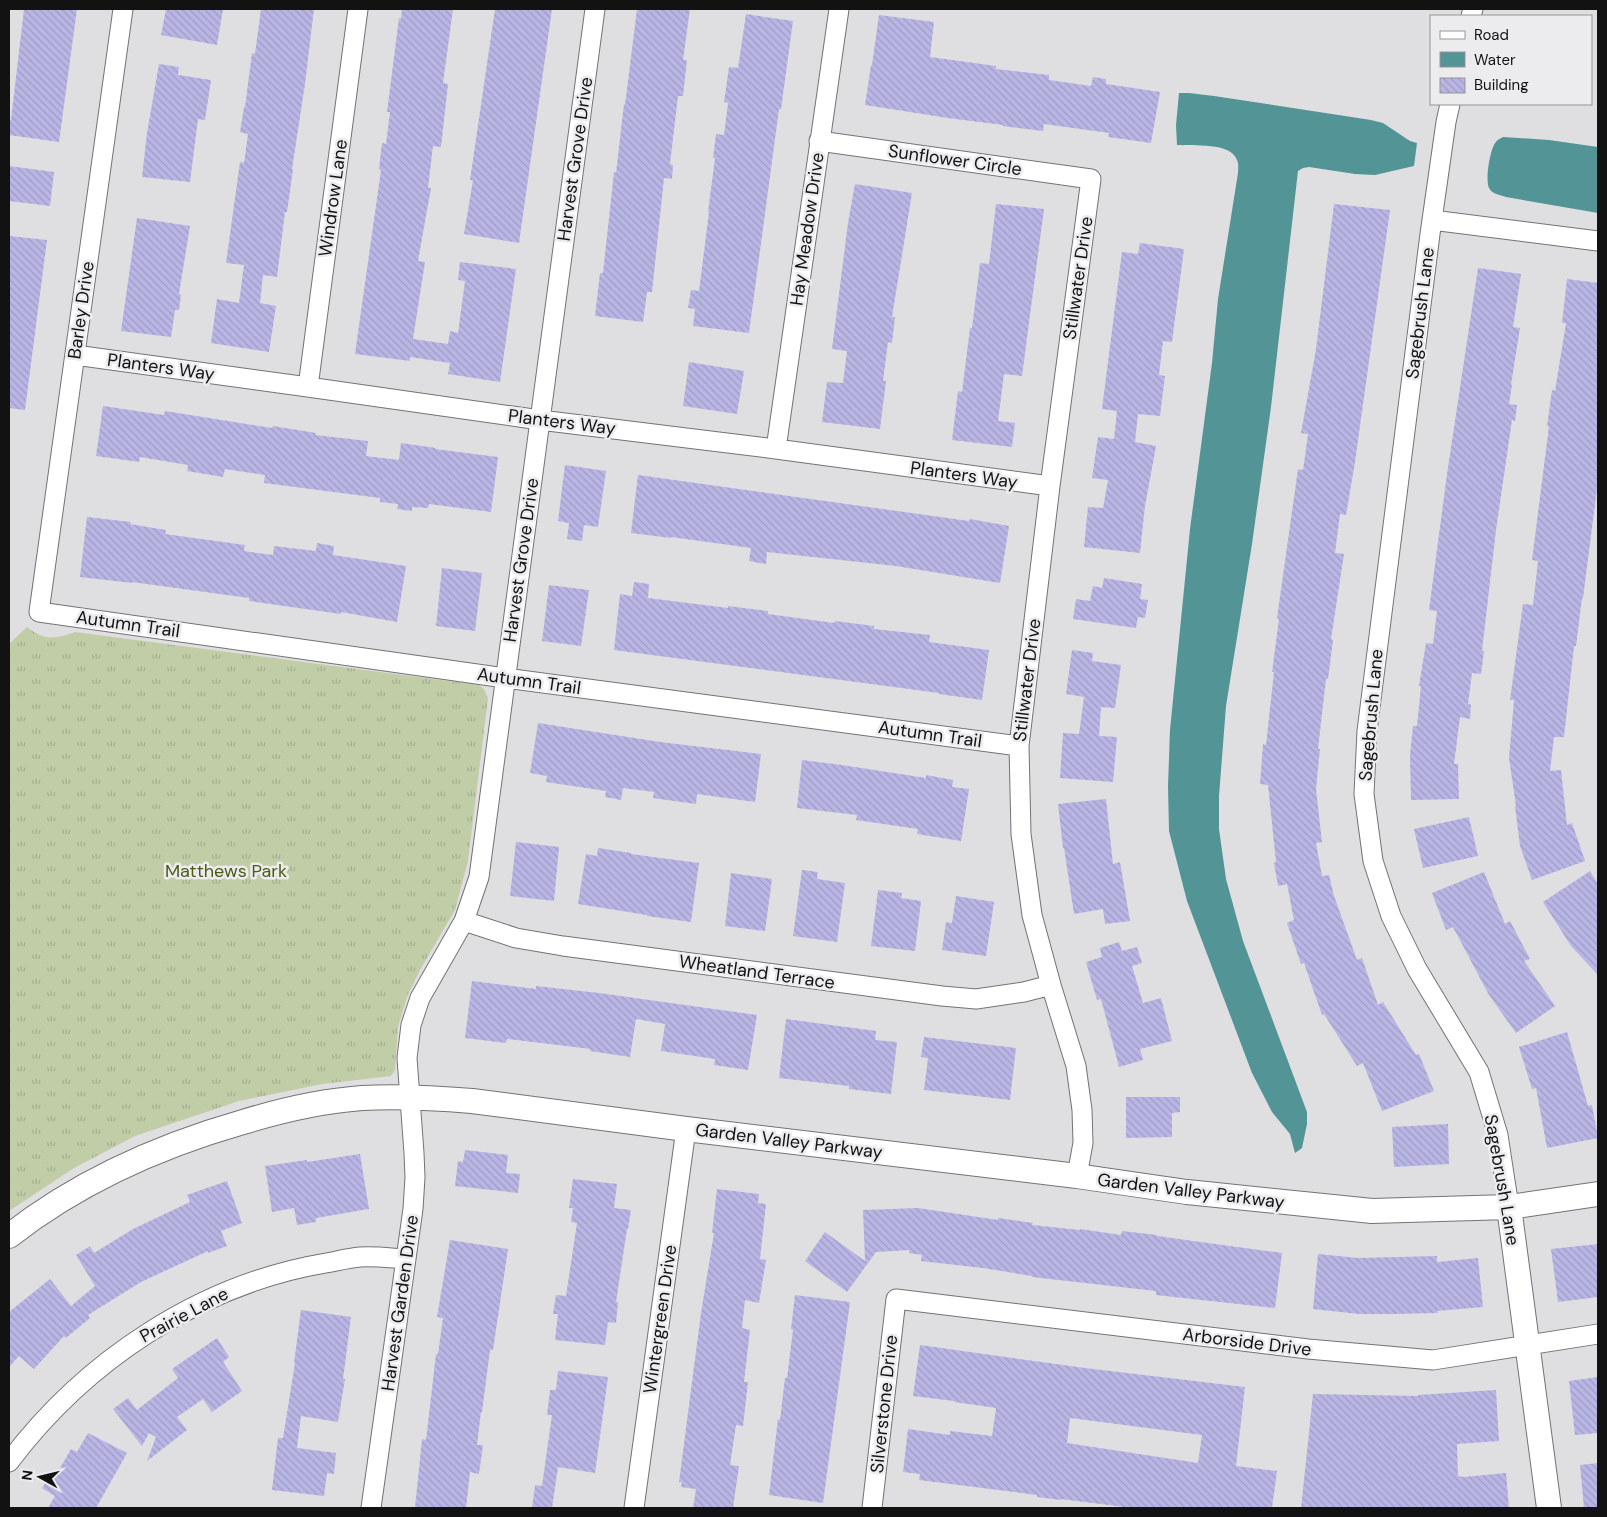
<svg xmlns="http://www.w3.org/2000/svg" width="1607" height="1517" viewBox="0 0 1607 1517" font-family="'DM Sans',sans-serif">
<defs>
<pattern id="grass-tufts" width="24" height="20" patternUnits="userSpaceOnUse" patternTransform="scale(1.25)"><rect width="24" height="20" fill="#c0cda6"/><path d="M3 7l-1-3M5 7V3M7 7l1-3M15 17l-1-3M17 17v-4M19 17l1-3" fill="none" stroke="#a4af8e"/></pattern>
<pattern id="building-back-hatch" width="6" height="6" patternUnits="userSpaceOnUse" patternTransform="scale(1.25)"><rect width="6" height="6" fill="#b9b6e5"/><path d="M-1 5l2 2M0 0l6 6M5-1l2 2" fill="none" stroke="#9e9bc4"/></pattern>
</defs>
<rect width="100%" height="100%" fill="#dfdfe1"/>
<path fill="url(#grass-tufts)" d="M27 627C44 641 55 639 75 632L479 685 484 689 488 698 468 861 455 910 420 970 407 997 398 1027 395 1070 391 1076 322 1084 239 1101 135 1136 74 1168 9 1211V644Z"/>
<path fill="#539497" d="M1179 93H1189L1214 96 1371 120 1383 123 1410 141 1417 143 1414 166 1375 175 1355 174 1309 167 1303 168 1298 171 1271 407 1252 544 1226 706 1219 796V829L1226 879 1243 941 1307 1112V1124L1302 1148 1295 1153 1290 1134 1272 1112 1252 1073 1187 901 1169 831 1168 786 1170 730 1190 529 1212 363 1218 299 1238 173C1238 169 1239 164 1237 160 1231 142 1193 146 1177 145L1176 125Z
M1503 137 1549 140 1598 147V213L1506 197C1500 195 1492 194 1489 188 1485 180 1490 148 1496 142 1497 140 1501 138 1503 137Z"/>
<path fill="url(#building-back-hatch)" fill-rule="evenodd" d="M24 9H77L59 142 9 135V120H11Z
M166 9H223L217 45 161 35Z
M261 9H314L305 84 292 169H293L287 212H285L277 277 263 275 260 303 276 306 269 352 211 343 217 299 239 303 244 265 226 263 240 162 244 163 248 134 240 132 244 107H245L252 53 255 54Z
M402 9H453L443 83 448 84 441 147 433 146 428 188H431L418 261 425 262 413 339 448 344 450 331 458 333 465 281 458 280 460 262 516 269 500 382 448 374 450 363 410 357V361L355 354 381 170 379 169 382 143 386 144 390 112H387L399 18 401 19Z
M495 9H552L519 243 464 234 473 180H470Z
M637 9H690L683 60H687L683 96H678L670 164 673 165 672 179 664 178 652 292H647L643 322 595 316 600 273H603L614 172 616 173 624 104 625 105Z
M746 14 793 21 781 109H779L749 333 693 326 695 309 688 308 691 290 699 291 709 212H708L715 158H713L716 134 724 135 728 103 724 102 729 67 738 68Z
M879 15 934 22 930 57 996 66V69L1049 75V80L1091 86 1093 77 1106 79V84L1160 92 1151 143 1108 137 1109 133 1044 124 1043 131 1003 126V125L948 118 865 105 871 65H872Z
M159 64 179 67 178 75 211 80 205 120 198 119 190 182 142 177 147 133Z
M9 166 54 172 50 206 9 201Z
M855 184 912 193 892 317H895L892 343 888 342 883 381H886L880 429 822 422 827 382 843 383 847 351 832 349 848 223Z
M996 204 1044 209 1022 376 1004 374 998 421 1015 423 1012 447 952 440 958 391 962 392 970 328H972L980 263 989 264Z
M1334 204 1390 210 1355 462 1346 515 1340 514 1335 553 1344 554 1331 639 1333 640 1328 679H1326L1318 749H1320L1316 789 1322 842 1316 843 1322 876 1329 875 1334 896 1357 960 1362 958 1378 1005 1383 1002 1416 1055 1419 1054 1434 1091 1382 1111 1363 1063 1357 1066 1324 1014 1322 1015 1304 963 1301 964 1287 923 1294 920 1287 884 1278 886 1274 863 1276 862 1268 785 1260 784 1263 744 1266 745 1274 672H1272L1279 619 1277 618 1298 469 1303 470 1308 434 1301 433 1316 349Z
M137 218 190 226 179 294 181 295 179 310H175L171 337 121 331Z
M9 236 47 240 25 410 9 408Z
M1140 243 1184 249 1172 342 1163 341 1159 375 1165 376 1160 416 1138 414 1135 442 1156 446 1145 506 1140 553 1084 547 1088 507 1103 508 1108 480 1092 478 1098 437 1114 439 1117 411 1102 409 1122 252 1138 254Z
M1478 268 1521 274 1513 327 1520 328 1511 385H1512L1509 404 1517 405 1515 421 1512 420 1496 530 1482 651H1484L1481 674 1472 673 1468 704 1471 705 1470 719 1460 717 1454 764H1458L1459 799 1411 800 1410 755 1413 726H1417L1421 686H1419L1426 643 1433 644 1437 611 1429 610 1447 474Z
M1567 279 1598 283V481L1583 598H1582L1576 646H1574L1564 737H1554L1550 771 1561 770 1567 825 1572 823 1585 861 1532 880 1520 846 1515 806H1516L1509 758 1514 700H1510L1523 604 1533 605 1538 561 1532 560 1549 426H1547L1552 390 1555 391 1566 323H1562Z
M689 362 744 371 737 414 683 406Z
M103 406 164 415 165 411 272 428 273 426 316 433 315 435 368 441 366 456 399 460 401 443 436 448 435 449 498 457 491 512 429 504 428 508 412 507V511L397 509 398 504 380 502V498L264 483 265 475 225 469 223 477 187 471 188 465 140 457 139 462 96 456Z
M565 465 606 471 598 527 584 525 582 541 567 539 569 523 558 521Z
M638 475 969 521 970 519 1009 526 1000 583 896 566 767 552 766 564 749 561 751 548 671 537V538L631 533Z
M87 517 131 522 130 524 166 530 165 534 245 545 244 551 273 555 274 546 316 551 317 543 334 546 333 555 406 566 397 622 341 612V614L249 601V598L132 582V583L80 577Z
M442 568 482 573 475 631 436 626Z
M1104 578 1142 584 1140 599 1148 600 1145 618 1138 617 1136 628 1073 619 1076 599 1090 601 1093 586 1102 588Z
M634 582 649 584 648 598 728 608V606L768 611V614L834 623 835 621 874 626V629L930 635 929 642 989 650 982 700 939 694V693L614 650 620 594 632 596Z
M549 585 589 590 581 646 542 641Z
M1072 650 1093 653 1092 661 1121 665 1115 708 1101 707 1099 736 1117 737 1113 782 1060 778 1063 733 1079 734 1084 697 1066 694Z
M538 723 660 742 761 754 755 802 697 794 696 804 653 798 654 792 623 788 621 800 605 797 606 791 546 782 547 776 530 773Z
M802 760 842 765 926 778V775L953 780 952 787 969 789 961 841 917 834 918 829 856 820 857 815 797 808Z
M1106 799 1113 864 1120 862 1130 921 1105 924 1103 909 1074 914 1064 848H1063L1058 804Z
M1469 817 1478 856 1423 868 1414 829Z
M516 842 559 847 554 901 510 896Z
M598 848 631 853V854L699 863 691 922 647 916V915L578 904 586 854 597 856Z
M802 870 818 872 817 879 845 883 837 942 793 936Z
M1590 871 1598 884V975L1571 946 1543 902Z
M1484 872 1505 924 1510 921 1530 959 1524 961 1555 1006 1516 1033 1489 995 1453 927 1446 930 1432 893Z
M731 873 772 879 765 931 725 926Z
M878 890 902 893 901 898 921 901 915 951 871 946Z
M956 896 994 902 986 956 942 950 946 922 952 923Z
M1119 942 1122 951 1137 947 1142 963 1132 966 1143 1003 1161 998 1172 1041 1140 1049 1143 1060 1119 1067 1101 999 1097 1000 1086 962 1102 957 1100 948Z
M472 981 536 989V986L599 993 757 1015 748 1070 714 1065 715 1059 661 1051 665 1024 636 1019 630 1057 590 1051 591 1049 507 1039 506 1043 465 1038Z
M786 1019 876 1031 875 1040 897 1042 891 1094 849 1089V1086L779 1078Z
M1567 1032 1588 1106 1592 1105 1598 1138 1547 1148 1536 1088 1532 1089 1519 1047Z
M924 1037 1016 1048 1010 1100 924 1090 928 1058 921 1057Z
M1126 1097H1180V1112L1172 1113V1137L1126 1138Z
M1448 1124 1449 1164 1394 1167 1392 1127Z
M465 1150 508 1155 506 1173 520 1174 518 1193 455 1186 458 1161 463 1162Z
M360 1154 369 1209 316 1218V1222L297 1225 294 1208 272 1212 265 1166 307 1160V1162Z
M573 1179 617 1184 614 1208 631 1210 628 1229H627L616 1302H618L616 1323 608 1322 605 1345 555 1340 558 1314H553L556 1295 566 1296 577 1223 571 1222 573 1208H569Z
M227 1181 242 1223 221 1231 227 1246 208 1253V1251L141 1282 88 1315 90 1318 66 1338 64 1336 34 1369 19 1356 9 1367V1312L50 1279 71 1306 95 1286 76 1255 90 1246 94 1253 133 1229 190 1202 187 1195Z
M717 1189 759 1194 758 1203 766 1204 760 1259 766 1260 759 1303 745 1300 742 1328 750 1330 744 1382H748L743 1426 736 1425 730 1465 739 1466 733 1508H693L696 1489 681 1487 682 1482H679L701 1313 714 1233H712Z
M918 1208 998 1220V1218L1033 1223 1032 1225 1080 1230V1229L1121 1235 1122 1231 1157 1235V1236L1282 1253 1275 1308 1156 1295V1291L1032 1277V1276L983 1268 921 1261 922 1255 909 1253V1250L876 1252 847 1292 805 1261 825 1232 865 1261 863 1210Z
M450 1240 508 1249 493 1350H490L482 1412H481L477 1445H483L479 1474 470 1472 466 1508H415L422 1439 426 1440 436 1354H438L443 1318 437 1317Z
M1598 1244V1297L1558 1302 1551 1249Z
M1318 1254 1358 1258 1437 1256V1262L1478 1258 1483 1307 1437 1311 1438 1313 1394 1314H1359L1313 1309Z
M795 1295 850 1302 823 1503 769 1495 778 1419 780 1420 785 1378H787L793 1330 791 1329Z
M301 1310 351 1317 343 1379H345L338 1422 301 1416 297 1448 336 1453 334 1474 327 1473 324 1496 272 1490 278 1438H283L295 1363H294Z
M217 1338 229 1357 223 1362 242 1391 212 1412 203 1399 177 1417 187 1430 147 1461 156 1437 149 1433 142 1446 113 1409 128 1398 137 1410 178 1378 172 1369Z
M920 1345 1085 1368 1245 1387 1236 1466 1277 1471 1272 1508H1132L1061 1499V1500L1037 1497V1495L919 1480 920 1474 903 1472 908 1429 950 1435V1431L992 1436 996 1408 954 1402V1401L913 1396ZM1070 1418 1202 1435 1198 1463 1067 1443Z
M558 1371 608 1377 595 1473 558 1467 552 1508H532L535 1485 542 1486 552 1415H547L550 1390H556Z
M1598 1377V1433L1575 1435 1569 1381Z
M1496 1390 1499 1441 1457 1444 1458 1476 1464 1477 1506 1473 1509 1508H1301L1313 1394 1418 1396V1395Z
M88 1433 127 1453 96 1508H48L55 1496 42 1488 52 1472 56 1475 71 1449 77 1452Z
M1598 1463V1508H1584L1580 1465Z"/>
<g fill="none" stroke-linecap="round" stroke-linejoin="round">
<defs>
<path id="minor" d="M123 9 39 612 505 678 1019 746
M1471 16 1473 9
M1450 104 1446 122 1430 234 1367 731 1364 794 1373 861 1391 916 1417 969 1479 1072 1498 1135 1509 1207
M819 141 1091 179 1050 486 1019 746 1021 834 1032 915 1051 985 1076 1066 1082 1110 1083 1143 1077 1176
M1432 220 1598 241
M75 355 308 387 540 420 776 449 1050 486
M308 387 358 9
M776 449 839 9
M464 921 516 938 563 946 942 996 976 999 1024 992 1051 985
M9 1462C85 1361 200 1284 326 1263 337 1261 349 1258 360 1257 375 1256 390 1258 405 1259
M371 1508 413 1209 415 1177 414 1153 407 1058 411 1025 420 998 464 921 479 877 595 9
M634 1508 686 1129
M872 1508 896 1299 1308 1349 1433 1360 1598 1334"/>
<path id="tertiary" d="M1509 1207 1549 1508
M9 1236C78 1182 159 1146 243 1122 282 1110 322 1101 362 1098 399 1096 436 1098 472 1101L686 1129 1077 1176 1187 1192 1372 1211 1509 1207 1598 1194"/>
</defs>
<use href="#minor" stroke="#737375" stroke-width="21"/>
<use href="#tertiary" stroke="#737375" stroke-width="26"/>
<use href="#minor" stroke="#fff" stroke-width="19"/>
<use href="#tertiary" stroke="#fff" stroke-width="24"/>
</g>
<g text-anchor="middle" stroke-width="5" stroke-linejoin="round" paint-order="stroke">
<g font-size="18" fill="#121213" stroke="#ececee">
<text transform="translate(575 159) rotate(-82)" y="6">Harvest Grove Drive</text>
<text transform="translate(955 160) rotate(8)" y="6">Sunflower Circle</text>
<text transform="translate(333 198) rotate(-82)" y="6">Windrow Lane</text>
<text transform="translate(807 229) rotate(-82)" y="6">Hay Meadow Drive</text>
<text transform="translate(1078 278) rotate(-82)" y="6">Stillwater Drive</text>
<text transform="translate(81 310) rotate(-82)" y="6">Barley Drive</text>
<text transform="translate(1420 313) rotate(-83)" y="6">Sagebrush Lane</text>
<text transform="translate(161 367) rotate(8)" y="6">Planters Way</text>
<text transform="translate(562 422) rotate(7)" y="6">Planters Way</text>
<text transform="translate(964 475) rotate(8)" y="6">Planters Way</text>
<text transform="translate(521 560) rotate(-82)" y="6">Harvest Grove Drive</text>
<text transform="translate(128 624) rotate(8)" y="6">Autumn Trail</text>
<text transform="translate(1027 680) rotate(-83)" y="6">Stillwater Drive</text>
<text transform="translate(529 681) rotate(8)" y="6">Autumn Trail</text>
<text transform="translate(1371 715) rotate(-85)" y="6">Sagebrush Lane</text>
<text transform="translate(930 734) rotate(8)" y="6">Autumn Trail</text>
<text transform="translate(757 972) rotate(8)" y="6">Wheatland Terrace</text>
<text transform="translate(789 1141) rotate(7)" y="6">Garden Valley Parkway</text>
<text transform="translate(1502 1180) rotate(80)" y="6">Sagebrush Lane</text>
<text transform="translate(1191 1191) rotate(7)" y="6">Garden Valley Parkway</text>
<text transform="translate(400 1303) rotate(-82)" y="6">Harvest Garden Drive</text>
<text transform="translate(184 1315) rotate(-28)" y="6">Prairie Lane</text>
<text transform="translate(660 1319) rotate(-82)" y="6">Wintergreen Drive</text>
<text transform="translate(1247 1342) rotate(7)" y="6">Arborside Drive</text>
<text transform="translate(884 1404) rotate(-84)" y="6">Silverstone Drive</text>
</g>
<g font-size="18" fill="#4b5b13" stroke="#ececee">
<text x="226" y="877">Matthews Park</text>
</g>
</g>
<rect width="1607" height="1517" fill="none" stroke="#121213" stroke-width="20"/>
<rect x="1430" y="15" width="162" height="90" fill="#ececee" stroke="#959596"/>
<rect x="1440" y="31" width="25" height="8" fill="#ffffff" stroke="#959596"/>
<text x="1474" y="40" font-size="15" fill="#121213">Road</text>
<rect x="1440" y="52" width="25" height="15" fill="#539497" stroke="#959596"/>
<text x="1474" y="65" font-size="15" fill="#121213">Water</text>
<rect x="1440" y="78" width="25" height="15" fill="url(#building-back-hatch)" stroke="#959596"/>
<text x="1474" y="90" font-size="15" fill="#121213">Building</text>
<g transform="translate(40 1477) rotate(278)" stroke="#ececee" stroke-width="4" paint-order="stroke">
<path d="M0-4L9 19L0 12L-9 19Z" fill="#121213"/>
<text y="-8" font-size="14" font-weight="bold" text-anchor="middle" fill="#121213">N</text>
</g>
</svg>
